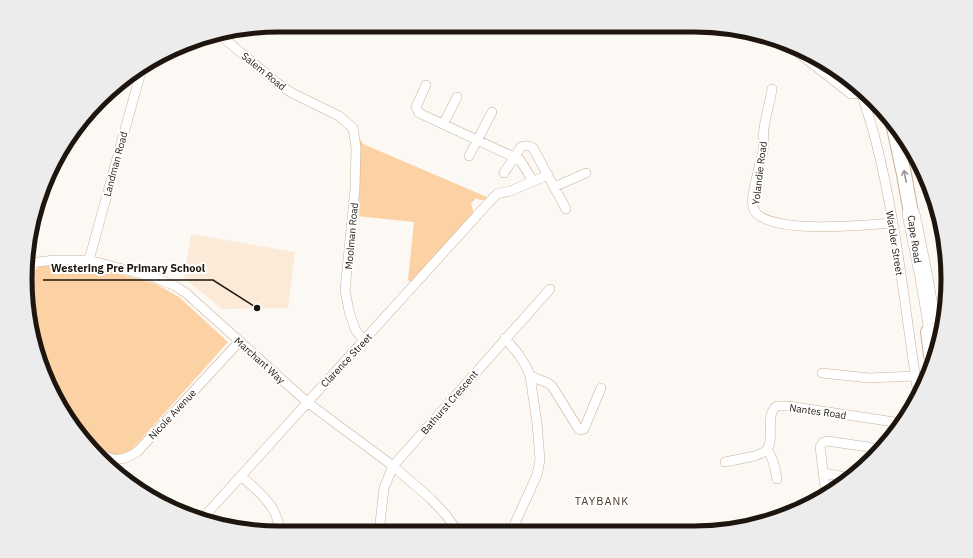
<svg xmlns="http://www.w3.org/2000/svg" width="973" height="558" viewBox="0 0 973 558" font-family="'IBM Plex Sans',sans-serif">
<rect width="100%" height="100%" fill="#fcf8f3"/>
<path fill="#fbead8" d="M191 234 295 252 288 308 222 309 184 278Z"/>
<path fill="#fcd1a3" d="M360 139 363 144 487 197 485 200H480L476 198 471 204 473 210V215L411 283 408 280 414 222 357 216 360 185Z
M83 264 156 284 179 297 228 342 127 455 120 456 107 453 85 441 44 376 35 335 33 287 34 272 37 268 44 265Z"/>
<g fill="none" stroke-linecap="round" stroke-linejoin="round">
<defs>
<path id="street" d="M220 35 277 83 292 93 339 116 353 128 356 147 355 189 345 290 349 311 355 329 364 341
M791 47 851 94 860 93
M426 85 416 107 419 113 520 160 533 181
M772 89C770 102 766 115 764 128 763 135 764 143 763 150 761 163 750 195 753 207 759 236 869 225 893 223
M862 95C867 111 872 126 876 142 897 224 905 310 918 394
M444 123 457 97
M469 156 492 112
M504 173 521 147C526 145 529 145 533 148L566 209
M554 187 586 173
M89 260 142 68
M29 263 55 260H89L156 278 175 286 186 293 307 402 393 466 431 499 446 515 458 532
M29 263 30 317
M505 338 519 355 527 368 530 376 537 423 540 460 537 475 511 532
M822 373 869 378 915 376
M530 376 548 383 552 386 578 428 580 430 584 429 601 388
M767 450C774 458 775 469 777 479
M94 451C112 460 120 464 138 451L240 341
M725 462 755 456 766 451C776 439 764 414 777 406H788L901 423
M824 473 850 478
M241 476C258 491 280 508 279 532
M826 495 820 447 823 442 827 441 868 447 872 448 877 454
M201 520 491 200 497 194 510 191 548 175
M379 532 384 488 393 466 550 289"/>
<path id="primary" d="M893 123 904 174 913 224
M928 332 931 355"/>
<path id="highway" d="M911 214 924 277 935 343"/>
</defs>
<use href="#street" stroke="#c8b19a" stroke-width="10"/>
<use href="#primary" stroke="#c8b19a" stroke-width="16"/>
<use href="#highway" stroke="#c8b19a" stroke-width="18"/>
<use href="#street" stroke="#fff" stroke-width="9"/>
<use href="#primary" stroke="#fff" stroke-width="14"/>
<use href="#highway" stroke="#fff" stroke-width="17"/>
</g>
<defs><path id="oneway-shaft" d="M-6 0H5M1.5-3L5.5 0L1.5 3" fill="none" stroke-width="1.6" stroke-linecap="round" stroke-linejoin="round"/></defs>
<use stroke="#9a9693" href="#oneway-shaft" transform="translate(905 176) rotate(-101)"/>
<g text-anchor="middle" stroke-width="4" stroke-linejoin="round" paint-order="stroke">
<g font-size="10" fill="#1e160e" stroke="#fff">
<text transform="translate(264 71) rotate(39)" y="4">Salem Road</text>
<text transform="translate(115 164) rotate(-75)" y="4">Landman Road</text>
<text transform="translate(759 173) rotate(-83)" y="4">Yolandie Road</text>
<text transform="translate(351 236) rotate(-85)" y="4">Moolman Road</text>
<text transform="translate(915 239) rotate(82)" y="4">Cape Road</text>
<text transform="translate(895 243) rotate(81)" y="4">Warbler Street</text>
<text transform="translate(260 360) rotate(42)" y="4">Marchant Way</text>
<text transform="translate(346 360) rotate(-47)" y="4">Clarence Street</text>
<text transform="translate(449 402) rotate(-49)" y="4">Bathurst Crescent</text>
<text transform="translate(818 411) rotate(8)" y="4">Nantes Road</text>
<text transform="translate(172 414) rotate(-47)" y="4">Nicole Avenue</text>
</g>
<g font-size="11" letter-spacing="1" fill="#4e3b27" stroke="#fff">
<text x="602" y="505">TAYBANK</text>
</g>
</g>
<path d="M0 0H973V558H0ZM279 32H694A247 247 0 0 1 941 279V279A247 247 0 0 1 694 526H279A247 247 0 0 1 32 279V279A247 247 0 0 1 279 32Z" fill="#edecec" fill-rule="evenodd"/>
<path fill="none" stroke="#1e160e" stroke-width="5" d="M279 32H694A247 247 0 0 1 941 279V279A247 247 0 0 1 694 526H279A247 247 0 0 1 32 279V279A247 247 0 0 1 279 32Z"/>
<path fill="none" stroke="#1e160e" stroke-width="1.5" d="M257 308L213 280H43"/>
<circle fill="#1e160e" stroke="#fff" stroke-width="1.5" cx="257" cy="308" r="4"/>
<g font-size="11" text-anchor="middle" font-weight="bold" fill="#1e160e" stroke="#fff" stroke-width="4" stroke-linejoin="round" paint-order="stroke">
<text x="128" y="272">Westering Pre Primary School</text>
</g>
</svg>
